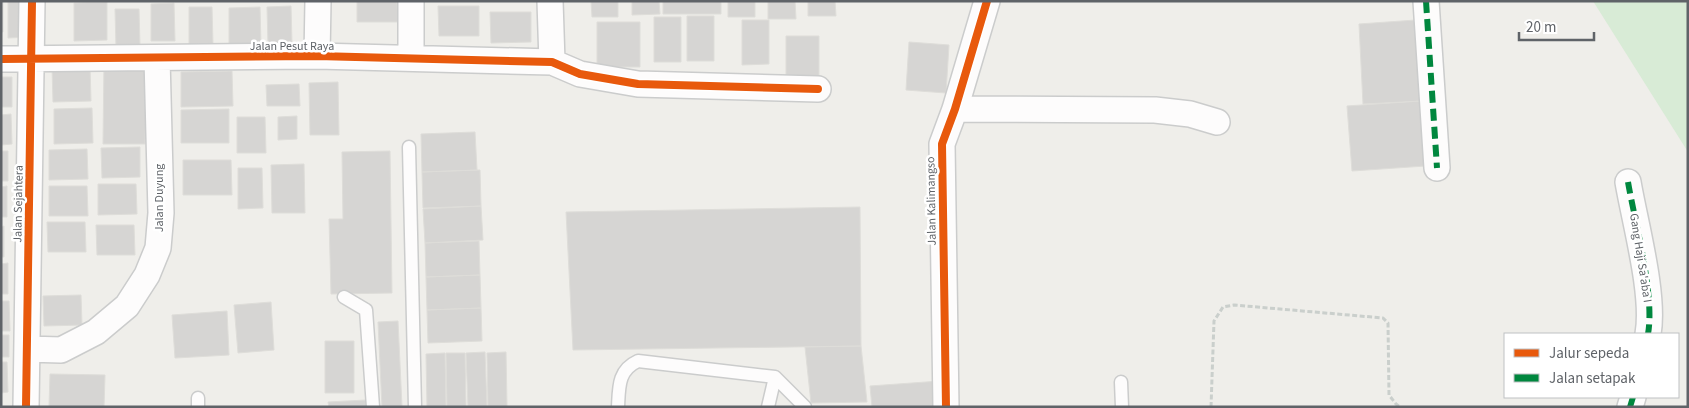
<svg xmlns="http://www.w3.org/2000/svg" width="1689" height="408" viewBox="0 0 1689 408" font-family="'Source Sans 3',sans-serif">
<rect width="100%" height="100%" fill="#efeeea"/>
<path fill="#d8ebd6" d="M1593 1H1688V152Z"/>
<path fill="#d6d5d3" stroke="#deddd9" d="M1 1H3V32H1Z
M8 1H28L29 37 8 38Z
M357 1H397L398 22H357Z
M591 1H618V17H592Z
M632 1H659L660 14 632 15Z
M663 1H721V14H663Z
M728 1H755V17H728Z
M768 1H795L796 19H768Z
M808 1H835L836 16H808Z
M107 2V40L74 41V3Z
M174 3 175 41H151V4Z
M291 6 292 44H268L267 7Z
M438 6H479V36H439Z
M189 7H212L213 45H189Z
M260 7 261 46H229V8Z
M115 9H139L140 47H116Z
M490 12H531V42L491 43Z
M687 16H714V61H687Z
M654 17H681V62H654Z
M742 20H769V64L742 65Z
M1416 20 1421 101 1363 104 1359 24Z
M597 22H640V67H597Z
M786 36H819V81H786Z
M909 42 949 45 946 93 906 90Z
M104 63 147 64 145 144H103Z
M90 66 91 101 53 102 52 67Z
M232 71 233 106 181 107V72Z
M1 77H12V107H1Z
M338 82 339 135H310L309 83Z
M299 84 300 106H267L266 85Z
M1421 101 1425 166 1352 171 1347 106Z
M92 108 93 143 54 144V109Z
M229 109V143H181V110Z
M11 114 12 144 1 145V115Z
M297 116V139L278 140V117Z
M237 117H265L266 153H237Z
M475 132 477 170 422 172 421 134Z
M140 147V177L102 178 101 148Z
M87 149 88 179 49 180V150Z
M1 151H8V181H1Z
M390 151 392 293 331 294 329 219H343L342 152Z
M183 160H231L232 195H183Z
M304 164 305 213H272L271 165Z
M238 168H262L263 208 238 209Z
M480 170 481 206 423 208 422 172Z
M98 184H136L137 214 98 215Z
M7 186V217H1V187Z
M49 186H87L88 216H49Z
M481 206 483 240 425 243 423 209Z
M860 207 861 346 573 350 566 212Z
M47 222H85L86 252H48Z
M96 225H134L135 255H97Z
M4 226V257H1V227Z
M479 241 480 275 426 277 425 243Z
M8 263V294H1V264Z
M480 275 481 308 427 310 426 277Z
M81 295 82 325 44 326 43 296Z
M1 301H9L10 331H1Z
M271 302 274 350 238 353 234 305Z
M481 308 482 341 428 343 427 310Z
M227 311 229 355 175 358 172 315Z
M398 321 402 407H382L378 322Z
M1 335H9V357H1Z
M325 341H354V393H325Z
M861 346 867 402 811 403 805 347Z
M485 352 487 407H468L466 353Z
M506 352 507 407H488L487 353Z
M445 353 446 407H427L426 354Z
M446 353H465L466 407H447Z
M1 362H7L8 392 1 393Z
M50 374 105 375 104 407H49Z
M940 381 941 407H872L870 386Z
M366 400V407H329L328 402Z"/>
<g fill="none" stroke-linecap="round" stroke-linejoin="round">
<defs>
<path id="service" d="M409 147 415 407
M344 297 366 310 373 407
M1121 382 1122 407
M198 398V407
M618 407C619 387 618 370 638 361L775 377 805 407
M768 407 775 377"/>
<path id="minor" d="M550 1 552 62
M1426 1 1437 168
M317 56 318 1
M411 58V1
M1 59 317 56 552 62 580 74 638 84 818 89
M955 109 1155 110 1190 114 1217 122
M1628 182C1635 223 1655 295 1648 334
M27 349 61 350 96 332 127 306 147 275 158 248 161 213 157 58
M26 407 32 1
M946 407 942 144 955 109 987 1
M1630 407 1633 397"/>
</defs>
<use href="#service" stroke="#cbcccc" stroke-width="15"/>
<use href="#minor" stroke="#cbcccc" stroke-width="28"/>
<path stroke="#cacfcc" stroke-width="3" stroke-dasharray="5 2.5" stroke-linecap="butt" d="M1211 407 1214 321 1223 307 1234 305 1383 318 1388 323 1389 395 1396 404 1400 407"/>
<use href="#service" stroke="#fdfcfc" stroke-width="12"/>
<use href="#minor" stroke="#fdfcfc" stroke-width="25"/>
<path stroke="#00873e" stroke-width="6" stroke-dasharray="12 6" stroke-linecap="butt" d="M1426 1 1437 168
M1628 182C1635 223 1655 295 1648 334
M1630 407 1633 397"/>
<defs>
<path id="cycleway" d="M1 59 317 56 552 62 580 74 638 84 818 89
M26 407 32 1
M946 407 942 144 955 109 987 1"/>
</defs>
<use href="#cycleway" stroke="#fff" stroke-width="11"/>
<use href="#cycleway" stroke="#e8590c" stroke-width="8"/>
</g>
<g text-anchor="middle" stroke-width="5" stroke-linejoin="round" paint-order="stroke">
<g font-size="12" fill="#5f6368" stroke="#fff">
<text x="292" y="50">Jalan Pesut Raya</text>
<text transform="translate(159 198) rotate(-90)" y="4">Jalan Duyung</text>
<text transform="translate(931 201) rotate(-91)" y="4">Jalan Kalimangso</text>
<text transform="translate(18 204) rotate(-89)" y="4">Jalan Sejahtera</text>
<text transform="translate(1641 258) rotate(81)" y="4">Gang Haji Sa'aba I</text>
</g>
</g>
<rect width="1689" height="408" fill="none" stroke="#5f6368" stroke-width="5"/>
<rect x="1504" y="333" width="175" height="65" fill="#ffffff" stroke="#bfc1c3"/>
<rect x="1514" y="349" width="25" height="8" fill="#e8590c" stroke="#bfc1c3"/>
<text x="1549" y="358" font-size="15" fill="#5f6368">Jalur sepeda</text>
<rect x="1514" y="374" width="25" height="8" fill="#00873e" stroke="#bfc1c3"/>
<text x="1549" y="383" font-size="15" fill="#5f6368">Jalan setapak</text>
<path d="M1519 32v8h75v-8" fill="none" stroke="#5f6368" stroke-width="2.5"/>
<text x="1526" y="32" font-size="15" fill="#5f6368" stroke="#ffffff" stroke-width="4" paint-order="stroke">20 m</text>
</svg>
